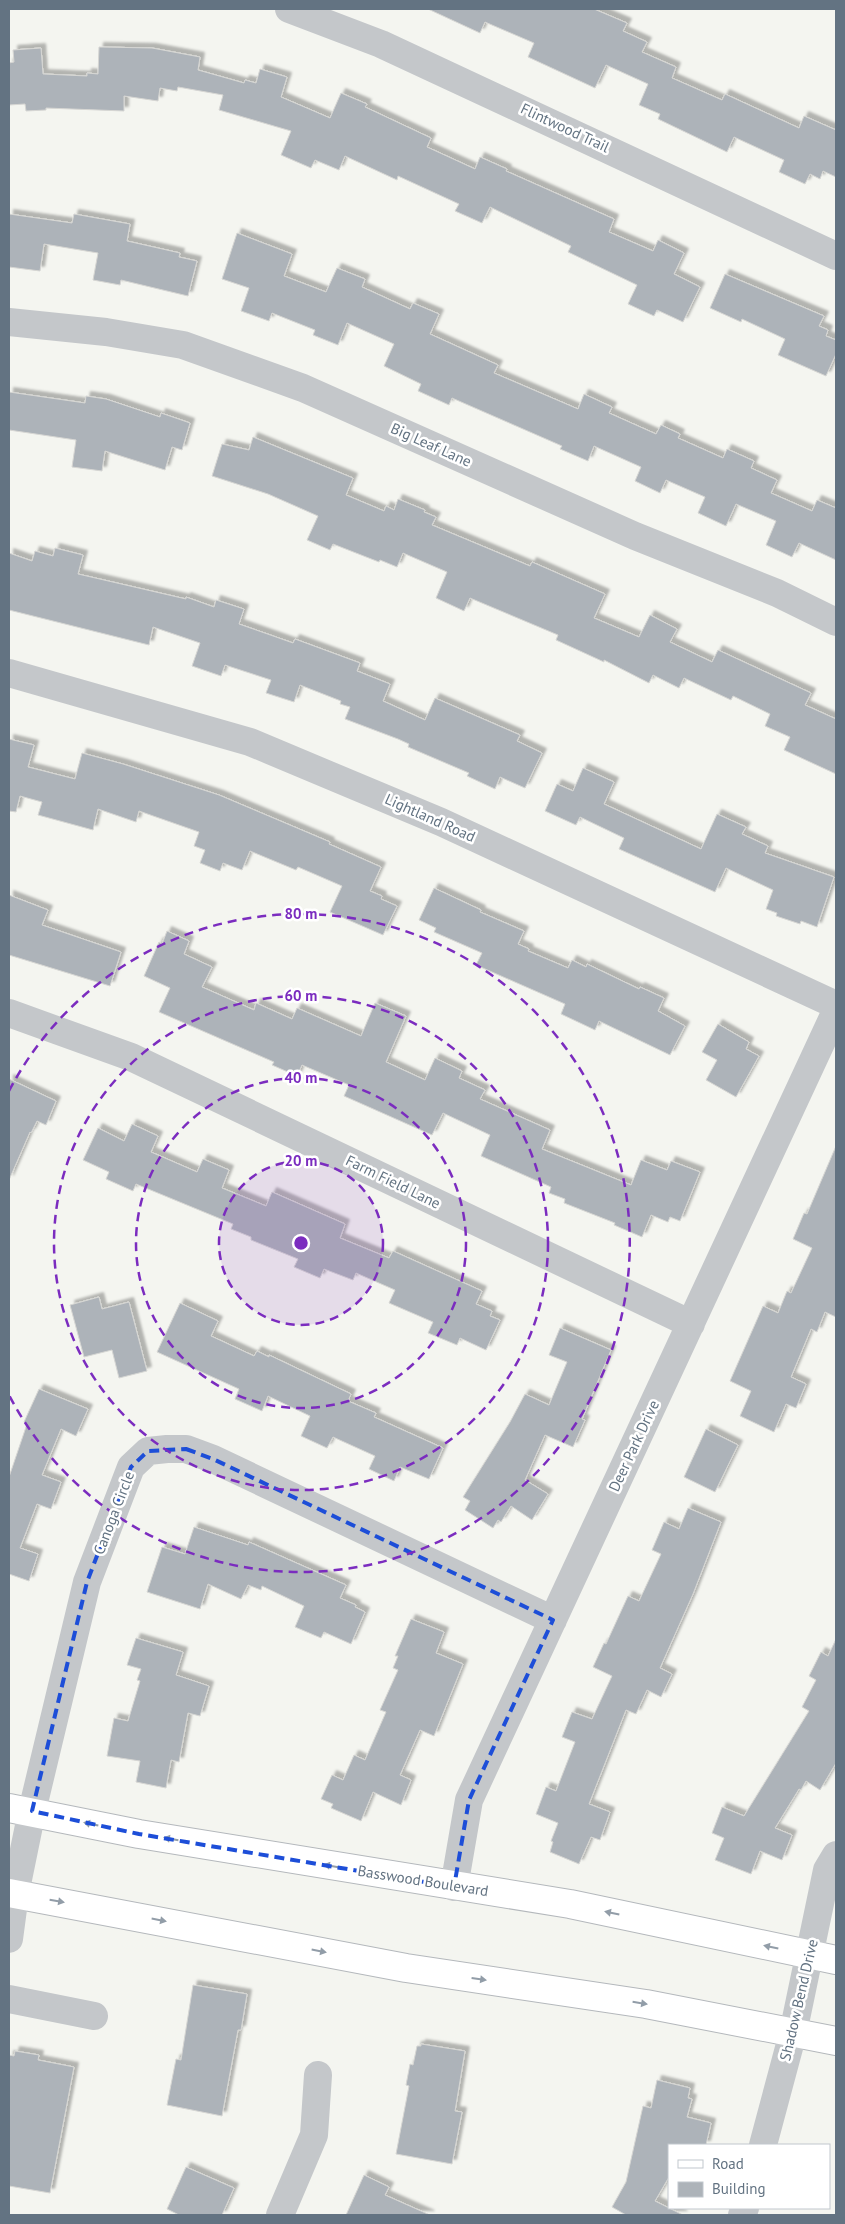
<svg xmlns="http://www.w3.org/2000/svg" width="845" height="2224" viewBox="0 0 845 2224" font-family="'PT Sans',sans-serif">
<defs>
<filter id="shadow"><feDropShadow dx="4.5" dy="-4.5" stdDeviation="1" flood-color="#0004"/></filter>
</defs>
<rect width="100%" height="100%" fill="#f4f5f0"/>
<path fill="#adb3b9" stroke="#d6d6d3" filter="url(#shadow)" d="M428 9H594L627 23 623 31 647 42 642 52 676 67 672 78 722 100 725 94 799 128 804 116 836 130V177L823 171 820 179 810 174 805 184 779 172 784 160 734 137 727 152 658 119 660 114 639 105 648 84 606 65 595 88 528 57 534 43 485 22 480 33Z
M99 47 152 48 200 57 198 70 244 83 245 80 256 83 260 69 287 77 281 97 330 118 341 93 367 104 365 107 431 138 427 147 475 169 480 157 507 169 506 171 614 219 609 232 653 251 658 240 684 253 674 274 700 287 683 322 657 310 654 316 628 304 637 285 568 252 571 246 490 207 482 223 455 211 459 204 398 176 397 180 345 156 339 170 315 160 311 168 281 155 291 131 219 110 223 95 178 87 177 91 160 88 158 101 124 96V111L46 108V110L26 111 25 104 9 105V63L14 62 13 50 41 48 43 74 87 76V73L98 74Z
M9 214 72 223 74 214 130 224 127 241 180 253 179 257 197 261 188 296 121 280 120 285 93 280 98 253 44 244 40 271 9 267Z
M237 233 292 254 284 276 326 292 337 268 365 279 362 287 410 309 413 303 439 314 430 334 498 365 494 373 578 409 584 394 612 407 609 413 656 434 661 425 680 434 678 438 723 458 727 449 754 461 751 468 777 480 771 493 812 511 817 500 836 508V560L799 543 792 557 766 545 776 521 736 504 726 526 698 513 705 497 666 480 660 493 635 481 641 467 594 446 588 461 560 449 562 446 452 398 449 405 418 391 421 384 384 366 394 344 347 323 338 345 313 335 315 330 272 313 269 321 241 311 249 288 222 279Z
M725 274 824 316 819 326 828 330 826 336 836 340V354L826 376 778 355 785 339 742 319 741 322 710 308Z
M9 392 85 403 86 396 106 399 160 417 161 413 190 423 182 450 172 447 165 470 105 451 102 471 72 467 76 440 9 430Z
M253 437 353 478 346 495 384 511 386 506 394 510 398 499 425 510 424 512 436 517 432 525 530 566 532 562 605 594 594 618 639 637 650 615 677 629 670 642 712 662 718 650 811 693 805 705 836 719V774L784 750 790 737 765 726 770 714 733 696 731 700 684 678 679 688 653 675 649 683 604 660V662L556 640 558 635 470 598 464 611 436 598 447 572 403 553 397 567 380 560 379 562 333 544 330 550 307 540 318 516 268 494 212 476 222 444 249 450Z
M55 548 83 555 78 574 186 599V597L214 607 216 600 244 609 239 624 293 643 295 639 360 663 357 671 390 684 383 701 425 720 435 698 520 735 517 741 542 753 525 788 500 777 495 789 467 776 469 773 408 747 409 744 398 739 345 719 350 707 340 704 341 701 300 685 294 702 266 693 271 680 225 665 221 676 192 666 200 643 153 627 149 645 9 610V553L32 561 35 551 53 556Z
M9 739 34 745 28 767 75 779 82 753 123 764 219 795 330 842 329 844 381 867 370 891 382 896 381 899 397 906 383 935 330 912 342 886 298 867 296 870 250 851 242 870 223 863 220 871 200 863 205 850 194 846 199 832 139 811 136 822 98 809 93 830 38 815 42 802 20 796 16 812 9 811Z
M583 768 614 782 604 804 701 849 717 814 746 827 742 834 768 846 765 853 834 877 817 927 801 921 800 924 776 916 777 913 766 909 773 890 726 868 715 892 619 849 624 838 580 817 576 825 545 811 557 784 573 791Z
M434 888 481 910 480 912 524 931 518 944 529 949 528 951 568 968 572 960 586 967 587 964 639 989 640 987 664 998 658 1011 685 1026 670 1055 599 1021 595 1030 561 1014 565 1004 476 965 482 953 434 932 436 928 419 920Z
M9 895 48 910 42 925 121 952 110 986 9 955Z
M167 931 189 941 184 954 212 967 202 987 254 1010 256 1003 292 1019 297 1008 361 1036 375 1003 406 1016 386 1062 425 1080 435 1058 462 1071 459 1078 485 1090 480 1099 550 1130 542 1149 631 1185 641 1160 667 1170 671 1161 700 1172 680 1221 670 1217 668 1222 651 1215 642 1237 614 1225 615 1223 564 1203 565 1199 549 1193 551 1187 481 1156 490 1135 443 1113 432 1135 344 1096 349 1085 302 1065 297 1076 272 1065 274 1062 159 1012 170 988 144 976 159 942 162 944Z
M718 1024 749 1042 746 1049 759 1056 736 1097 706 1080 717 1060 702 1052Z
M9 1079 56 1101 46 1125 37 1121 31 1133 30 1132 9 1180Z
M132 1124 158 1136 151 1152 197 1172 203 1159 229 1170 222 1188 266 1206 272 1192 345 1224 340 1238 389 1258 393 1251 482 1291 476 1304 492 1311 490 1316 500 1320 486 1350 460 1338 457 1345 428 1333 433 1322 389 1303 395 1290 356 1273 353 1280 324 1269 320 1278 294 1267 298 1259 251 1240V1237L231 1229 233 1224 136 1184 133 1191 106 1179 109 1172 83 1160 98 1128 124 1141Z
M836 1146V1317L825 1312 817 1332 811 1329 791 1377 806 1384 796 1408 786 1404 774 1432 740 1416 751 1391 730 1381 763 1306 778 1313 787 1291 791 1293 812 1248 793 1239 804 1213 807 1214Z
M99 1297 102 1309 129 1302 147 1371 119 1378 112 1350 84 1357 70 1305Z
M180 1303 218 1321 211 1336 254 1356 257 1351 269 1357V1355L351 1394 348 1401 376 1413 374 1417 443 1448 429 1479 400 1467 394 1481 369 1469 375 1456 333 1437 327 1448 301 1436 310 1416 268 1396 262 1411 235 1399 239 1389 157 1352Z
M560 1328 611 1350 582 1419 585 1420 573 1447 545 1435 525 1480 548 1494 532 1520 511 1506 501 1522 498 1520 493 1528 465 1510 470 1501 463 1497 510 1422 525 1394 549 1405 567 1362 549 1355Z
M39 1389 88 1409 76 1436 61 1429 42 1475 61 1482 51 1509 37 1504 20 1548 38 1554 29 1581 9 1574V1477L27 1424 24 1422Z
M706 1429 738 1445 715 1492 684 1477Z
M688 1508 721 1522 693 1594 660 1668 672 1674 661 1697 647 1690 636 1714 626 1710 589 1804 610 1812 600 1840 591 1837 579 1864 550 1852 553 1842 551 1841 558 1823 536 1814 546 1787 556 1791 575 1742 562 1737 572 1712 592 1719 612 1676 593 1667 604 1643 606 1644 628 1596 639 1601 661 1554 652 1550 664 1522 679 1529Z
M194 1527 248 1545 249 1542 346 1585 340 1598 356 1605 355 1607 365 1612 351 1644 324 1632 321 1638 295 1627 304 1606 262 1586 261 1590 248 1585 241 1599 208 1584 200 1609 147 1592 162 1547 185 1554Z
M411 1619 444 1632 436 1653 463 1664 434 1736 420 1730 400 1775 411 1780 401 1805 373 1792 361 1821 331 1808 333 1804 321 1799 332 1775 343 1780 354 1755 365 1760 386 1712 380 1710 398 1670 393 1668 398 1656H395Z
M136 1638 183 1652 176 1675 209 1686 200 1716 188 1713 179 1762 171 1760 166 1788 136 1782 140 1761 107 1756 114 1718 128 1721 140 1681 137 1680 141 1669 127 1665Z
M836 1639V1763L820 1790 806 1781 801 1790 799 1789 775 1828 792 1835 782 1860 760 1851 751 1874 715 1860 724 1838 712 1833 722 1807 744 1816 809 1711 802 1707 816 1680 809 1676 821 1652 828 1656Z
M193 1985 247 1994 241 2030H238L222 2116 167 2105 176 2059 181 2060Z
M421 2044 465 2051 455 2111 462 2112 452 2164 396 2154 409 2086 406 2085 410 2064 413 2065 417 2046H421Z
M15 2051 39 2055 38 2060 74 2067 50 2193 9 2186V2055L14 2056Z
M657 2080 690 2088 688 2098 692 2099 687 2117 711 2123 706 2145H669V2177L655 2201 683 2215H626L612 2207 626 2182 643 2106 651 2108Z
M186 2167 234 2188 222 2215H179L167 2209Z
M364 2175 389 2187 385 2195 430 2215H346Z"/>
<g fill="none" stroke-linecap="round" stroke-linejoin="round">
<defs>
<path id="major" d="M9 1808 139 1834 570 1904 836 1960
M9 1893 406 1968 646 2004 836 2041"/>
</defs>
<use href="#major" stroke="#b4b8bc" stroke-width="30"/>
<path stroke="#c4c7ca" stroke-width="28" d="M289 9 381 44 836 256
M9 322 106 332 183 345 303 388 635 536 777 593 836 622
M9 673 250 742 441 822 836 1005
M9 1013 131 1057 691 1324
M454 1887 469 1800 836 1011
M9 1939 15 1894 32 1811 87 1582 131 1467 148 1451 167 1449H186L213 1459 553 1620
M9 1999 94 2016
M763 2145 793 2033 827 1870 836 1855
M280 2215 314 2135 318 2075
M742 2215 745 2208"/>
<use href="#major" stroke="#fff" stroke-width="28"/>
</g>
<defs><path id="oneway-solid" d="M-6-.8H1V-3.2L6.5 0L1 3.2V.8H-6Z" transform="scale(1.25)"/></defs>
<g fill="#929da8">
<use href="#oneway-solid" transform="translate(91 1824) rotate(-168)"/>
<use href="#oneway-solid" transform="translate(171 1839) rotate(-170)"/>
<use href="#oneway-solid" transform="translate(331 1866) rotate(-170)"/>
<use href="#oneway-solid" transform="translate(57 1901) rotate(10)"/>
<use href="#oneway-solid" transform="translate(612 1913) rotate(-168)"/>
<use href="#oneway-solid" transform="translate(159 1920) rotate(11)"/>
<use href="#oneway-solid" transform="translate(771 1947) rotate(-168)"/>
<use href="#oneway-solid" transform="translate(319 1951) rotate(11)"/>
<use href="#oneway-solid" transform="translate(479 1979) rotate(8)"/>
<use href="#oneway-solid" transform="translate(640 2003) rotate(9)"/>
</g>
<path fill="none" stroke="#1d4ed8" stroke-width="4" stroke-dasharray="10 6" stroke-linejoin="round" d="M186 1449 213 1459 553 1620 469 1800 454 1887 139 1834 32 1811 87 1582 131 1467 148 1451Z"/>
<circle cx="301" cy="1243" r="82" fill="#7b2cbf" fill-opacity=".12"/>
<g fill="none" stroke="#7b2cbf" stroke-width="2.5" stroke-dasharray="9 6">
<circle cx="301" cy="1243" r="82"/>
<circle cx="301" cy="1243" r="165"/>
<circle cx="301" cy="1243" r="247"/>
<path d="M9 1091A329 329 0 1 1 9 1395"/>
</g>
<g text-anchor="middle" stroke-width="5" stroke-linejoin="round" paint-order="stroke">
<g font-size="15" fill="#637382" stroke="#fff">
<text transform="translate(565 128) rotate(25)" y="5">Flintwood Trail</text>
<text transform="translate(431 445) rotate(24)" y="5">Big Leaf Lane</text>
<text transform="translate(430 818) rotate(24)" y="5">Lightland Road</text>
<text transform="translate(393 1182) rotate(26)" y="5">Farm Field Lane</text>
<text transform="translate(634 1446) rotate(-65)" y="5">Deer Park Drive</text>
<text transform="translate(114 1513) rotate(-69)" y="5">Canoga Circle</text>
<text transform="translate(423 1881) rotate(9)" y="5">Basswood Boulevard</text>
<text transform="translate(799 2000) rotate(-77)" y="5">Shadow Bend Drive</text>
</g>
</g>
<circle cx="301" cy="1243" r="8" fill="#7b2cbf" stroke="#fff" stroke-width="2.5"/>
<g font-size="15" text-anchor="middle" font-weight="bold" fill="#7b2cbf" stroke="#fff" stroke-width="5" stroke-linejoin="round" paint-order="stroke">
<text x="301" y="919">80 m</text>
<text x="301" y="1001">60 m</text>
<text x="301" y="1083">40 m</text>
<text x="301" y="1166">20 m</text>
</g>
<rect width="845" height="2224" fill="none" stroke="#637382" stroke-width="20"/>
<rect x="668" y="2144" width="162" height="65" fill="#ffffff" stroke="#c1c7cd"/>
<rect x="678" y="2160" width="25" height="8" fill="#ffffff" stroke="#c1c7cd"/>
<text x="712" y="2169" font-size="15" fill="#637382">Road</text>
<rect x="678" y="2182" width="25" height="15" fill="#adb3b9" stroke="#c1c7cd"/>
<text x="712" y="2194" font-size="15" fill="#637382">Building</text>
</svg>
